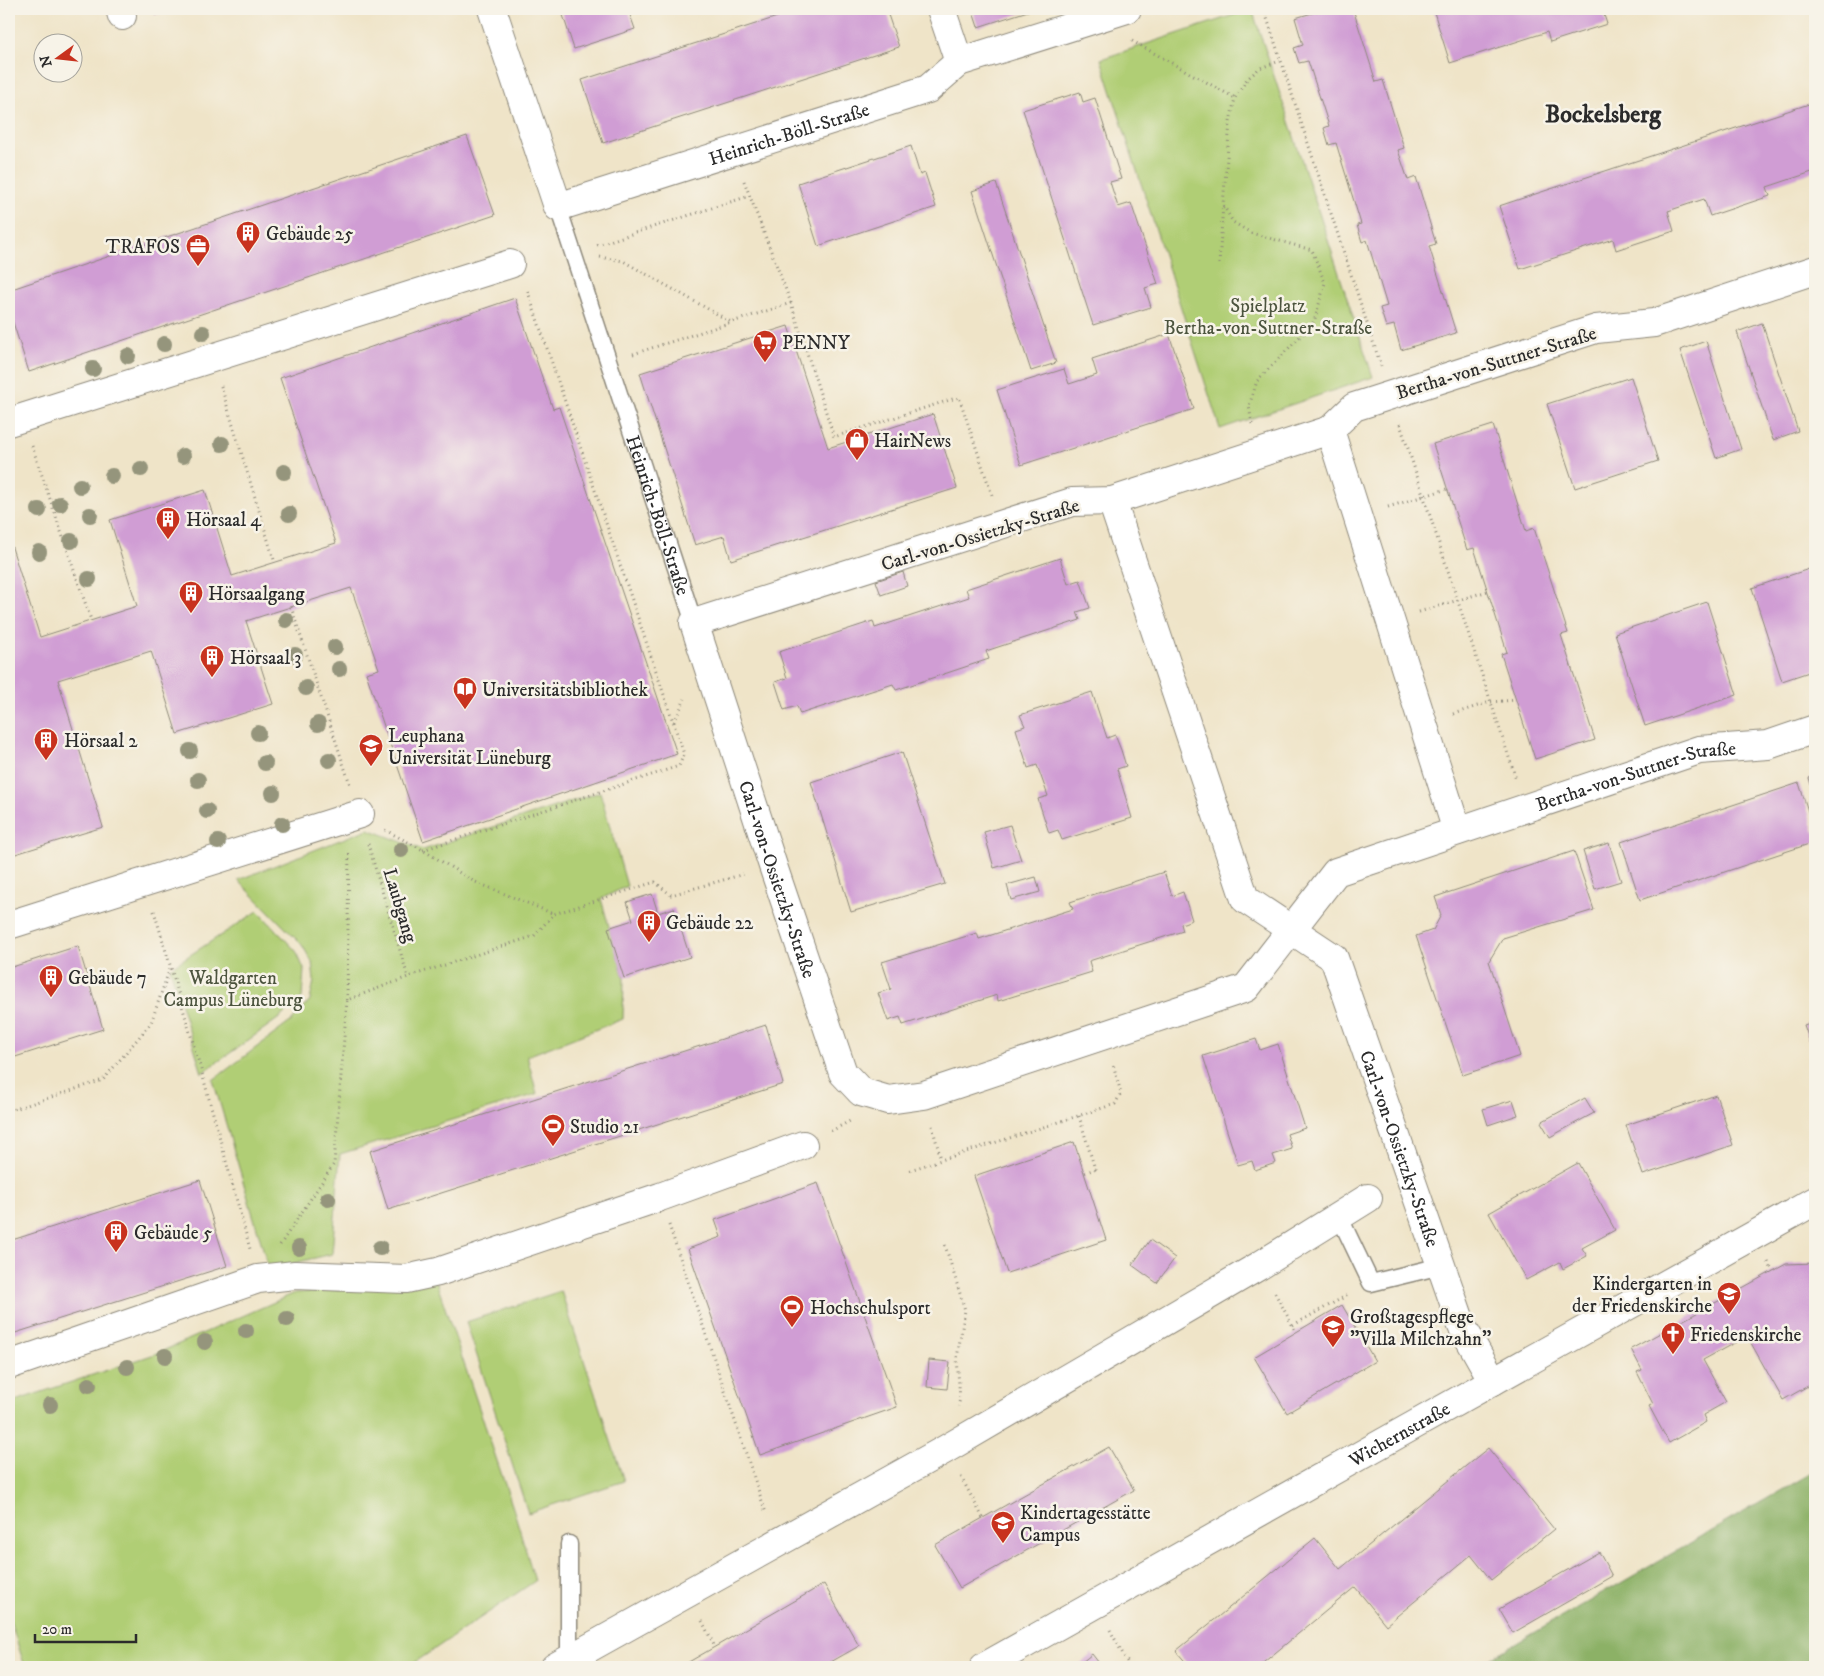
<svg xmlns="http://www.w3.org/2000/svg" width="1824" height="1676" viewBox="0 0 1824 1676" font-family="'IM FELL DW Pica',serif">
<rect width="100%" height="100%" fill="#f7f3e8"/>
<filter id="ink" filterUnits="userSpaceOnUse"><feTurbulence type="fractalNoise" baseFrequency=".02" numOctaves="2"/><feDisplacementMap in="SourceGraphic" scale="10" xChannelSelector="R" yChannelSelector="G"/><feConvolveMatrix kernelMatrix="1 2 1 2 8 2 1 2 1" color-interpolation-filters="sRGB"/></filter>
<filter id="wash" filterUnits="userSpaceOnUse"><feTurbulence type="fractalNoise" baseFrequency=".0096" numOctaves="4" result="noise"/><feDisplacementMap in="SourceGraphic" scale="20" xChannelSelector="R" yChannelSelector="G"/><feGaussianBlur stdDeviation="1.12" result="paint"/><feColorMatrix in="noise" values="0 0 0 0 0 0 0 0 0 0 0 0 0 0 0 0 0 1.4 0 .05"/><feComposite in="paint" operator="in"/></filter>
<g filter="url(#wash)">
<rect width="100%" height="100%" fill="#efe4c8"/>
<path fill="#b0ce75" stroke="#6e7c50" d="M1252 9 1373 377 1220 429 1101 59Z
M600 792 627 886 601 899 624 978 623 1019 527 1056 537 1094 340 1154 332 1254 269 1269 213 1080 293 1020 310 1000 314 981 312 962 302 945 238 880 368 829 423 850Z
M258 911 296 951 304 969 302 998 278 1019 202 1073 170 968Z
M436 1281 514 1511 535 1581 408 1667H25L9 1617V1403L158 1353 295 1293Z
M561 1291 624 1481 528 1513 466 1322Z"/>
<path fill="#8cb166" stroke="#5c6e48" d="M1815 1471V1667H1475Z"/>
<g id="blocks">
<path fill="#d09dd4" d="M154 9H173L155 15Z
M561 9H628L635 29 574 49Z
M802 9H886L899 47 603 143 582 80Z
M972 9H1034L978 27Z
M1326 9H1353L1376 82 1383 80 1404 148 1398 150 1408 180 1416 177 1436 244 1429 246 1456 333 1401 350 1394 325 1386 327 1380 308 1387 306 1367 240 1362 242 1357 225 1361 224 1336 143 1329 145 1324 128 1329 126 1308 61 1299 63 1294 48 1303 45 1295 18Z
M1433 9H1602L1607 24 1550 42 1547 32 1450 63Z
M1080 92 1083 102 1095 98 1121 179 1110 182 1118 207 1131 203 1158 284 1145 288 1151 307 1093 325 1023 110Z
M1815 102V171L1767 187 1770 196 1710 216 1704 199 1668 211 1674 231 1616 250 1613 239 1520 269 1499 206Z
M467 136 495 215 29 372 9 310V290Z
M911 146 920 175 925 173 936 207 818 246 798 183Z
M996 183 1056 363 1031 371 972 191Z
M515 298 553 409 559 407 677 754 423 841 366 673 379 669 351 588 246 621 273 704 177 734 151 651 58 680 103 827 9 856V538L40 637 137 606 110 520 205 490 232 576 336 543 280 378Z
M1762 323 1798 431 1773 440 1737 332Z
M788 326 828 448 933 414 957 488 731 560 724 536 695 545 640 373Z
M1169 334 1194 409 1021 465 997 390 1064 369 1069 384 1097 375 1092 359Z
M1706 341 1741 449 1716 458 1680 350Z
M1631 377 1658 461 1575 488 1547 404Z
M1493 425 1526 531 1534 528 1568 633 1561 635 1595 740 1535 759 1501 654 1507 652 1474 548 1467 550 1433 444Z
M1060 558 1068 584 1080 580 1090 608 1077 612 1080 620 986 651 989 659 896 690 893 684 800 714 797 706 784 710 775 682 787 678 779 652 873 621 875 628 969 597 966 589Z
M1815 567V670L1782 681 1752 588Z
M903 572 907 586 881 595 876 581Z
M1707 602 1737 695 1645 726 1615 633Z
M1092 692 1107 738 1115 735 1121 750 1126 766 1117 769 1132 818 1062 840 1058 830 1049 833 1038 799 1048 796 1037 765 1028 768 1016 729 1025 726 1020 715Z
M902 752 945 884 851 912 811 782Z
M1815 776V798L1809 778Z
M1799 783 1815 833V842L1640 900 1621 842Z
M1010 825 1021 860 994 868 984 832Z
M1609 843 1621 881 1595 889 1583 851Z
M1574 851 1594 910 1503 938 1489 961 1520 1056 1463 1075 1416 936 1433 930 1441 915 1435 897Z
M1164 872 1172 896 1183 892 1192 920 1181 924 1183 931 1089 961 1092 972 998 1001 997 995 903 1025 900 1017 888 1021 878 993 891 989 882 962 977 933 979 939 1073 909 1070 902Z
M1036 877 1040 892 1011 900 1007 885Z
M652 894 658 913 674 908 690 957 624 978 608 928 633 920 627 902Z
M78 946 103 1029 9 1059V968Z
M1815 1021V1056L1804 1025Z
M766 1025 783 1084 388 1210 370 1151Z
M1256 1039 1260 1050 1278 1044 1305 1128 1287 1134 1292 1149 1273 1155 1276 1163 1255 1170 1252 1161 1238 1165 1203 1056Z
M1716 1095 1733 1145 1643 1175 1626 1125Z
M1585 1098 1594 1113 1550 1137 1541 1122Z
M1513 1100 1518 1115 1488 1125 1483 1109Z
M1074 1142 1106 1240 1007 1273 974 1176Z
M1578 1163 1615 1230 1582 1248 1587 1256 1563 1269 1560 1262 1526 1280 1489 1213Z
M200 1180 227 1266 9 1335V1241Z
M818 1183 897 1407 760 1455 688 1249 721 1237 715 1220Z
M1150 1240 1175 1258 1157 1283 1132 1265Z
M1815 1263V1382L1783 1400 1747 1336 1703 1360 1726 1402 1703 1415 1706 1422 1669 1443 1649 1406 1653 1404 1637 1372 1642 1370 1631 1349 1786 1264Z
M1342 1305 1375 1361 1287 1413 1254 1357Z
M929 1360 950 1362 947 1389 927 1387Z
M1109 1447 1134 1490 960 1588 935 1545Z
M1488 1448 1554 1529 1491 1580 1471 1555 1386 1625 1355 1587 1258 1667H1190L1176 1651 1315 1538 1340 1569Z
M1599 1552 1612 1576 1513 1633 1499 1609Z
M824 1584 859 1646 822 1667H680Z
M1092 1654 1102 1667H1076Z"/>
</g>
</g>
<g filter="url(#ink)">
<use href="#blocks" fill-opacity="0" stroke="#8d887a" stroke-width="1"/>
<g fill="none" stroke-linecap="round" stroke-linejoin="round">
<defs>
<g id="service">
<path id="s1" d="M558 207 694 623"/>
<path d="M1339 1216 1371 1283 1441 1266"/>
<path d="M569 1544V1659"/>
</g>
<g id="minor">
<path d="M120 9 122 16"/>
<path id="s2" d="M492 9 558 207 928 89 959 62 1127 9"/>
<path d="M941 9 959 62"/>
<path id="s3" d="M1815 270 1654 323 1596 329 1354 407 1330 430 1112 501 1072 502 694 623 773 866 843 1073 861 1092 888 1100 924 1095 1246 988 1336 872 1699 750 1768 745 1815 729"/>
<path d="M9 422 510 264"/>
<path d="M1330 430 1457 831"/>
<path id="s4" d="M1112 501 1245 899 1334 958 1462 1326 1493 1381"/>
<path d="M9 925 360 814"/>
<path d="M9 1365 258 1279 295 1275 406 1279 438 1272 660 1197 803 1145"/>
<path d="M555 1667 946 1449 1259 1266 1368 1198"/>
<path id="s5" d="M984 1667 1393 1437 1815 1201"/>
</g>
</defs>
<use href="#service" stroke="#8d887a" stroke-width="19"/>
<use href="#minor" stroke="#8d887a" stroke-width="30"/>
<path stroke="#8d887a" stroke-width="3" stroke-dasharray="1 4" stroke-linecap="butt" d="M1264 9 1381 366
M1132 41 1235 98
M744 181 791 303 834 437 959 397 992 495
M597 245 749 196
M600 257 623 261 731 322
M1219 264 1223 205
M633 354 791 303
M221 386 275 563
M1252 424 1249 406 1257 381 1314 322 1325 283 1312 250 1251 233 1233 222 1223 205 1230 122 1235 98 1247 79 1260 68 1280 61
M1400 424 1516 779
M32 446 91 620
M1388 507 1447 489
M291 607 350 784
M1419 612 1488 591
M1453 714 1490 702 1516 700
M674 722 685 699
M385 830 423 850 473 881 554 914
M368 844 408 977
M423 850 679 766 684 754 527 289
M154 911 202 1073 250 1249
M347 1000 349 850
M9 1111 103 1080 151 1023 170 968
M1079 1116 1095 1169 1084 1173
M932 1126 941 1159
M831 1131 850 1121
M910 1170 1115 1104 1121 1093 1113 1064
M669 1225 766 1513
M280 1245 334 1164 347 1000 408 977 534 936 554 914 655 882 671 895 744 874
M945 1245 965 1310 957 1358 960 1399 958 1406
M1768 1262 1773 1271
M1275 1293 1296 1332
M1293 1325 1348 1295
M961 1477 983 1518
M702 1621 715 1647
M1110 1630 1130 1667"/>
<use href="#service" stroke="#fff" stroke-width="16"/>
<use href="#minor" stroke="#fff" stroke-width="28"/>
</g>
<g fill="#95957c">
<circle cx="203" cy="333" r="8"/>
<circle cx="164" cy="344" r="8"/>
<circle cx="128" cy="356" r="8"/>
<circle cx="93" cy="369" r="8"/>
<circle cx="222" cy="444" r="8"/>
<circle cx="183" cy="456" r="8"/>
<circle cx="141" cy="469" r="8"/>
<circle cx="284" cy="472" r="8"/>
<circle cx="112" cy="476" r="8"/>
<circle cx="80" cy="486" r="8"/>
<circle cx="60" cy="504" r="8"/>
<circle cx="39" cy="510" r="8"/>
<circle cx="289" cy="514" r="8"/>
<circle cx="90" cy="515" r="8"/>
<circle cx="71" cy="541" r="8"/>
<circle cx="39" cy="552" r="8"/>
<circle cx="89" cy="579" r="8"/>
<circle cx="286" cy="620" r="8"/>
<circle cx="335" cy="647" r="8"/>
<circle cx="295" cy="655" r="8"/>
<circle cx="339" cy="669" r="8"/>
<circle cx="306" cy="688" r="8"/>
<circle cx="318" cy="724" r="8"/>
<circle cx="258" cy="733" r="8"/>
<circle cx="190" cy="751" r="8"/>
<circle cx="329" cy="760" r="8"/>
<circle cx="265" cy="763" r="8"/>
<circle cx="198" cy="780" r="8"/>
<circle cx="273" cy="793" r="8"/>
<circle cx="207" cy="811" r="8"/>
<circle cx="282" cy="824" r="8"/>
<circle cx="218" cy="842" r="8"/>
<circle cx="401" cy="850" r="8"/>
<circle cx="328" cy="1199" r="8"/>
<circle cx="299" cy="1248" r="8"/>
<circle cx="380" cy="1248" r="8"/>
<circle cx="287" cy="1319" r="8"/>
<circle cx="246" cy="1331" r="8"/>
<circle cx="205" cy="1342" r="8"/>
<circle cx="165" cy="1356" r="8"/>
<circle cx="127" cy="1367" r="8"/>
<circle cx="89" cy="1385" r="8"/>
<circle cx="50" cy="1405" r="8"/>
</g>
</g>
<defs>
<symbol id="building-pin" viewBox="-11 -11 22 30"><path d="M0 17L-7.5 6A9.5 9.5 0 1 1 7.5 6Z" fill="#c8321e" stroke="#f7f3e8"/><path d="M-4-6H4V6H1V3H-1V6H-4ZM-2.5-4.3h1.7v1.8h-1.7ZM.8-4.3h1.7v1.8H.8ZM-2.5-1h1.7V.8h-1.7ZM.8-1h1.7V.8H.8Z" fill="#fff"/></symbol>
<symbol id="office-pin" viewBox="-11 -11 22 30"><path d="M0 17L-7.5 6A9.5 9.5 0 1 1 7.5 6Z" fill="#c8321e" stroke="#f7f3e8"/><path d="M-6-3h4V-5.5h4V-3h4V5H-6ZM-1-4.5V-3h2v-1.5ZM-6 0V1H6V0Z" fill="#fff"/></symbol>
<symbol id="supermarket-pin" viewBox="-11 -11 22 30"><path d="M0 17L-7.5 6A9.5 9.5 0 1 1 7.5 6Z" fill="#c8321e" stroke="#f7f3e8"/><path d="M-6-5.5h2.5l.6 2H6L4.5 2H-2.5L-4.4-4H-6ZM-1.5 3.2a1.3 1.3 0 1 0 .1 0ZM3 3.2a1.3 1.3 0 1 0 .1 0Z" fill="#fff"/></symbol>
<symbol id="shop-pin" viewBox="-11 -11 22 30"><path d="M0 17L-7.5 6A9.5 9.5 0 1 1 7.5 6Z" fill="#c8321e" stroke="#f7f3e8"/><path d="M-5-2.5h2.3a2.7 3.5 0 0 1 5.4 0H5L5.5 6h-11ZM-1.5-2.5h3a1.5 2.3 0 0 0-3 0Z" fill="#fff"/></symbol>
<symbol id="library-pin" viewBox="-11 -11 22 30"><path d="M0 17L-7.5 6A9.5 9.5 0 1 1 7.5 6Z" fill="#c8321e" stroke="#f7f3e8"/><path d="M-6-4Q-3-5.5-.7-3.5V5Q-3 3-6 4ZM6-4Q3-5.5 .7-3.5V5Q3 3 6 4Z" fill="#fff"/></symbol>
<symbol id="university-pin" viewBox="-11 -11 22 30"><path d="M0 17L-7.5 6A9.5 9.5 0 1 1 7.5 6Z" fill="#c8321e" stroke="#f7f3e8"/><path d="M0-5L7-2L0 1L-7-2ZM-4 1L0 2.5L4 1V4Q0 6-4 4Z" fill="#fff"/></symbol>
<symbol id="stadium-pin" viewBox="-11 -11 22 30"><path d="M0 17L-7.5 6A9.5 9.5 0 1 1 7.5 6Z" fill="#c8321e" stroke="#f7f3e8"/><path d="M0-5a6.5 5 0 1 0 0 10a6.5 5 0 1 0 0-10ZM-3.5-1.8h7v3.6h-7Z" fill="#fff"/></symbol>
<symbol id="school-pin" viewBox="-11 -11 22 30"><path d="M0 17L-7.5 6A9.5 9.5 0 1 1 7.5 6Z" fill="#c8321e" stroke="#f7f3e8"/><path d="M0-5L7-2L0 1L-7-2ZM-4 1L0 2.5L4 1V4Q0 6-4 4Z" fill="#fff"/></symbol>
<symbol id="church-pin" viewBox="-11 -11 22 30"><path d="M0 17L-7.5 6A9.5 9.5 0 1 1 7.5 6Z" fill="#c8321e" stroke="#f7f3e8"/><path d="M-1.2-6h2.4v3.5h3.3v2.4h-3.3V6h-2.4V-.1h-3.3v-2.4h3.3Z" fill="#fff"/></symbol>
</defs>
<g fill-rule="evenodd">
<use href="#building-pin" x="234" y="219" width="28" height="38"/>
<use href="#office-pin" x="184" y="232" width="28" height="38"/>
<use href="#supermarket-pin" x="751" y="328" width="28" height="38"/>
<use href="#shop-pin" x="843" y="426" width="28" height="38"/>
<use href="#building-pin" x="154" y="505" width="28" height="38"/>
<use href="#building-pin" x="177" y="579" width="28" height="38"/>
<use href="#building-pin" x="198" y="643" width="28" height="38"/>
<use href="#library-pin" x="451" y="675" width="28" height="38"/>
<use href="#building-pin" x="32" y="726" width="28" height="38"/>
<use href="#university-pin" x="357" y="732" width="28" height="38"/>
<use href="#building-pin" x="635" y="908" width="28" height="38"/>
<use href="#building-pin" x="37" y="963" width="28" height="38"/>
<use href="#stadium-pin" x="539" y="1112" width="28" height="38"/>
<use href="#building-pin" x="102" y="1218" width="28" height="38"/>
<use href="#school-pin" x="1715" y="1280" width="28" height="38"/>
<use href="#stadium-pin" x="778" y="1293" width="28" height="38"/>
<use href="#school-pin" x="1319" y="1313" width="28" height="38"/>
<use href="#church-pin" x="1659" y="1320" width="28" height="38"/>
<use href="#school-pin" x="989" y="1509" width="28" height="38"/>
</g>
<g text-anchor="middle" stroke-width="5" stroke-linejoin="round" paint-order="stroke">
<g font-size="19" fill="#2b2b2b" stroke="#f7f3e8">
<text dy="7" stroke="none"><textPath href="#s2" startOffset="451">Heinrich-Böll-Straße</textPath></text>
<text transform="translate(1496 362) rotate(-17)" y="7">Bertha-von-Suttner-Straße</text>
<text dy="7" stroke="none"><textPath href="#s1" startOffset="324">Heinrich-Böll-Straße</textPath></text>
<text transform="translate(980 534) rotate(-17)" y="7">Carl-von-Ossietzky-Straße</text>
<text dy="7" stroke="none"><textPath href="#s3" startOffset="2548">Bertha-von-Suttner-Straße</textPath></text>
<text dy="7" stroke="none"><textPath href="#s3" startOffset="1451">Carl-von-Ossietzky-Straße</textPath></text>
<text transform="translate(401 905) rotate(73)" y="7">Laubgang</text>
<text dy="7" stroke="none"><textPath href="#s4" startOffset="728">Carl-von-Ossietzky-Straße</textPath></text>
<text dy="7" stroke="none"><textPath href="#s5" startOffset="476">Wichernstraße</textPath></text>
</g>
<g font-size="19" fill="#2b2b2b" stroke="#f7f3e8" text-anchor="start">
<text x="266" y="240">Gebäude 25</text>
<text x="180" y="253" text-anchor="end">TRAFOS</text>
<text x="782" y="349">PENNY</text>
<text x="874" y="447">HairNews</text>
<text x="186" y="526">Hörsaal 4</text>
<text x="208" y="600">Hörsaalgang</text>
<text x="230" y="664">Hörsaal 3</text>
<text x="482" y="696">Universitätsbibliothek</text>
<text x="388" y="742">Leuphana<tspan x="388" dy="22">Universität Lüneburg</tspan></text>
<text x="64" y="747">Hörsaal 2</text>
<text x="666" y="929">Gebäude 22</text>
<text x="68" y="984">Gebäude 7</text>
<text x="570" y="1133">Studio 21</text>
<text x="134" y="1239">Gebäude 5</text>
<text x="1712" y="1290" text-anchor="end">Kindergarten in<tspan x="1712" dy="22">der Friedenskirche</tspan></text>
<text x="810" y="1314">Hochschulsport</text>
<text x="1350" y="1323">Großtagespflege<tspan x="1350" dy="22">"Villa Milchzahn"</tspan></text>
<text x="1690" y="1341">Friedenskirche</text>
<text x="1020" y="1519">Kindertagesstätte<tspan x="1020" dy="22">Campus</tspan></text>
</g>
<g font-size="19" fill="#4c543e" stroke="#f7f3e8">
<text x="1268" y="312">Spielplatz<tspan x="1268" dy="22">Bertha-von-Suttner-Straße</tspan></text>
<text x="233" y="984">Waldgarten<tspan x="233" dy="22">Campus Lüneburg</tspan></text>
</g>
<g font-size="24" font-weight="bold" fill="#2b2b2b" stroke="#f7f3e8">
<text x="1603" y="122">Bockelsberg</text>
</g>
</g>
<rect width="1824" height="1676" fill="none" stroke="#f7f3e8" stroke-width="30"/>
<g transform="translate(58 58) rotate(255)"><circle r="24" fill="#f7f3e8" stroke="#a5a39c"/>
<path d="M0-4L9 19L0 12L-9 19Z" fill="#c8321e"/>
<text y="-8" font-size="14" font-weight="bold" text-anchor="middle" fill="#2b2b2b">N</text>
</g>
<path d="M35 1634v8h101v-8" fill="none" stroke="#2b2b2b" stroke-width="2.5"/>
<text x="42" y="1634" font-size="15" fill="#2b2b2b" stroke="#f7f3e8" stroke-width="4" paint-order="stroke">20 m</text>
</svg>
